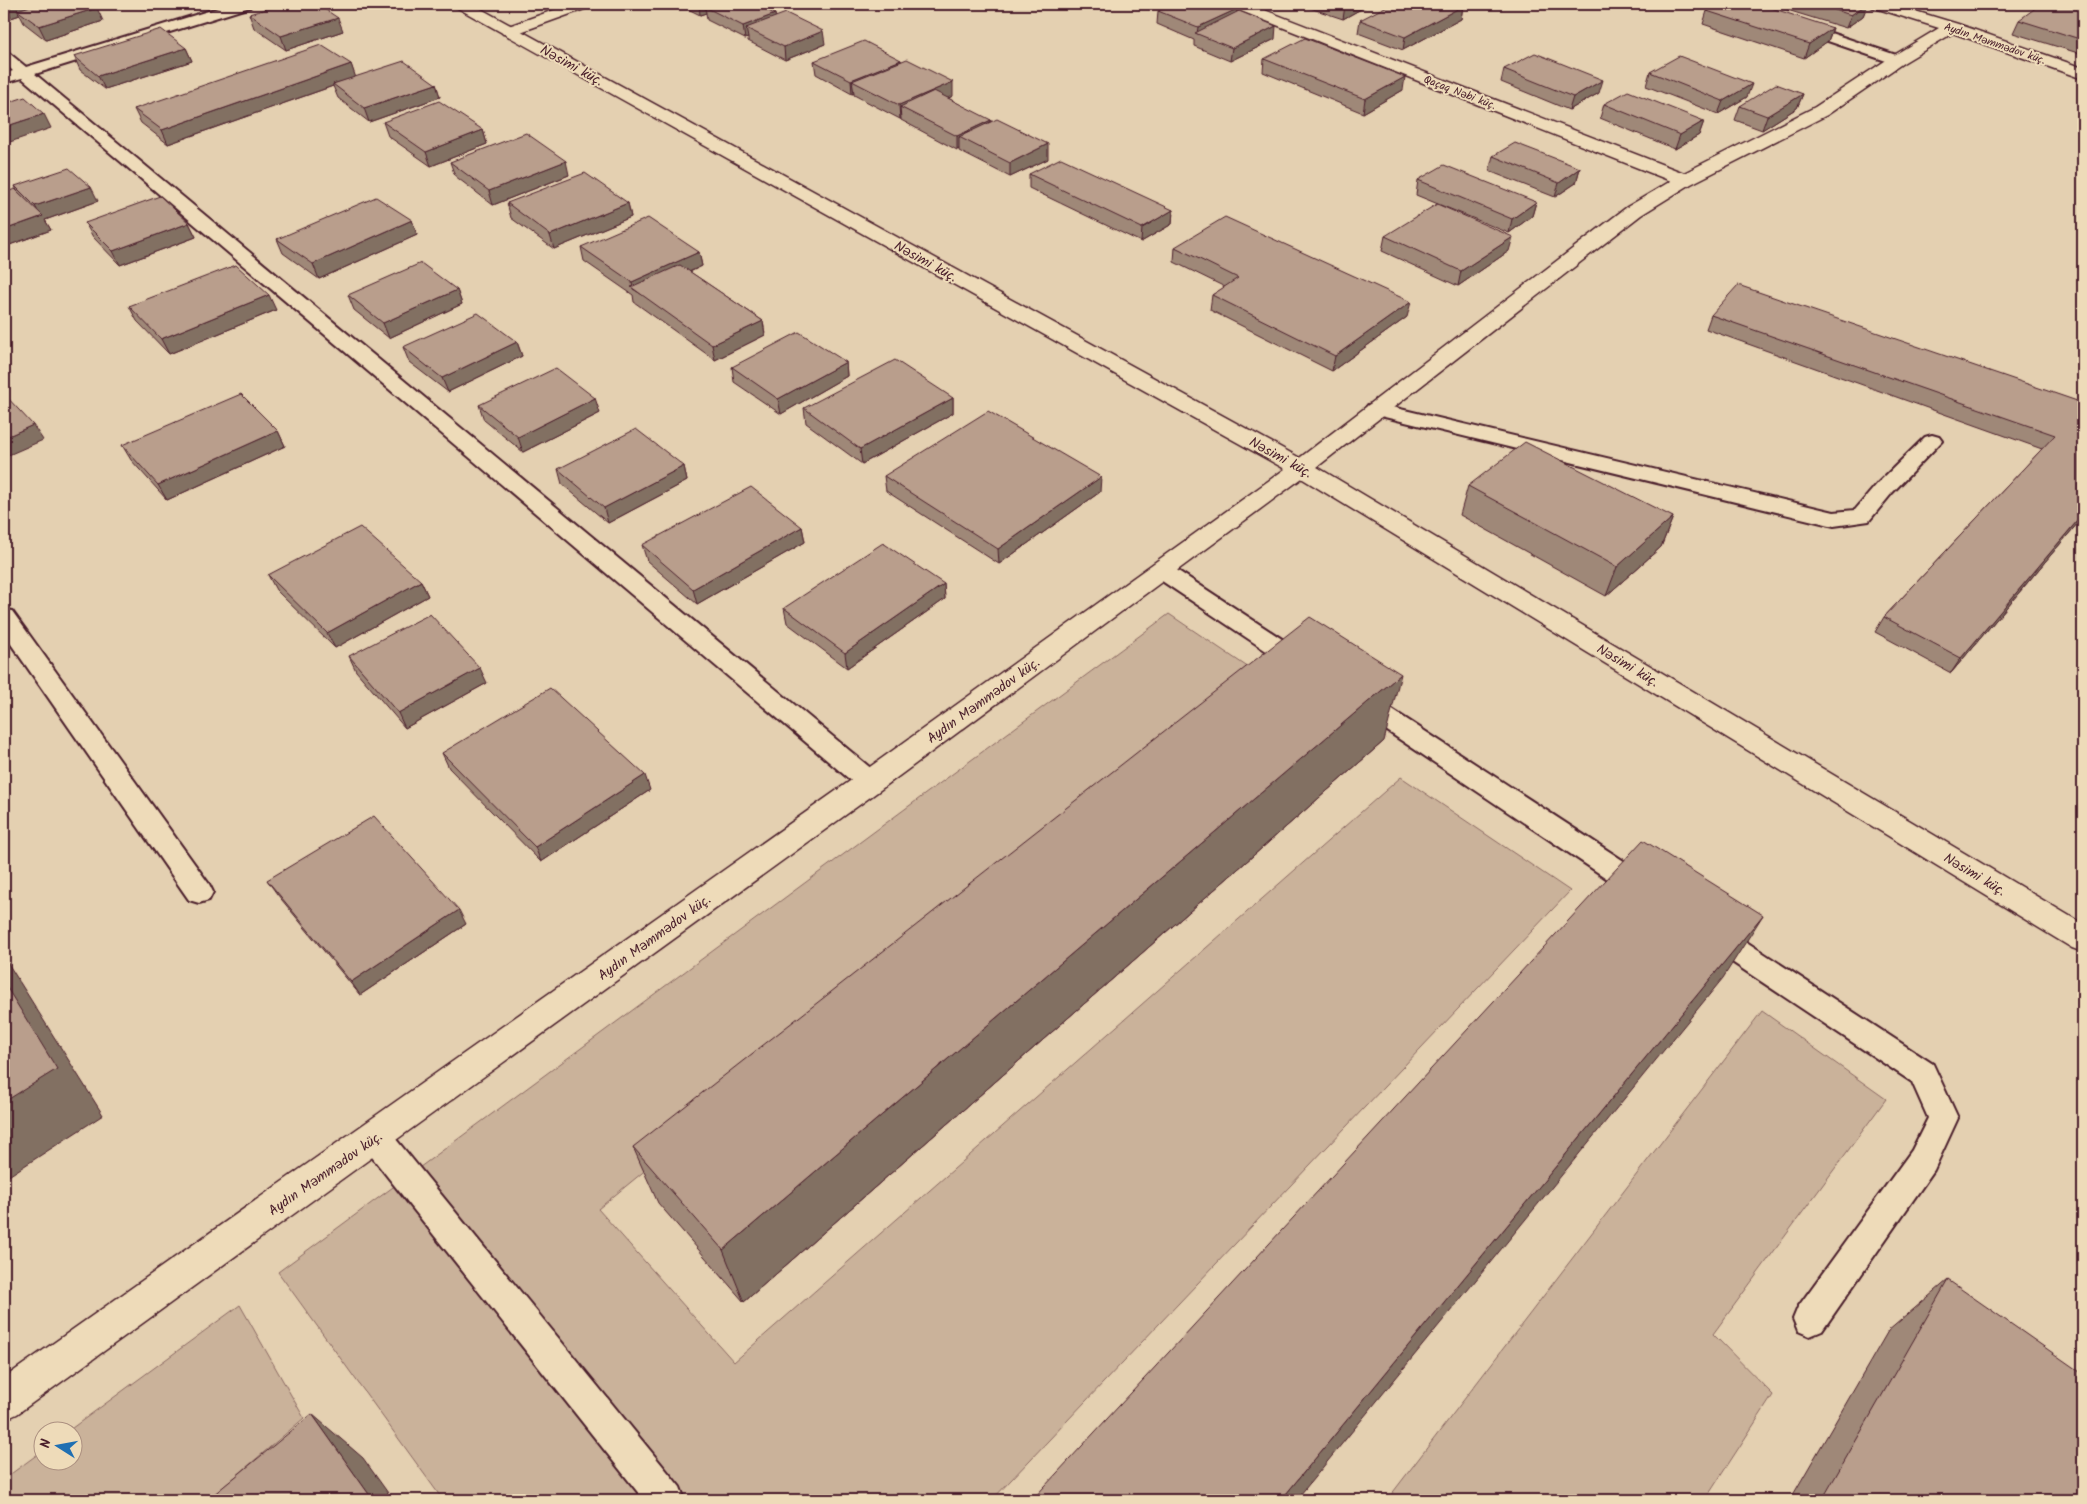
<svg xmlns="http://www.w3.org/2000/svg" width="2087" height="1504" viewBox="0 0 2087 1504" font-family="Kalam,sans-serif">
<rect width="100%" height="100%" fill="#e4d0b1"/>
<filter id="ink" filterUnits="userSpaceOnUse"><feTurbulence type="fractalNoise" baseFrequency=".02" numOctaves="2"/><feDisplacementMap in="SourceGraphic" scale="10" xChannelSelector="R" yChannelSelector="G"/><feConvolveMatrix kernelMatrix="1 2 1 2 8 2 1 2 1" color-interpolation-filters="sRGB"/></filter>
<g filter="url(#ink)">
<path fill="#cab29a" stroke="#8a6862" d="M1169 614 1255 672 598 1209 734 1362 1401 777 1570 891 992 1500H443L278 1272Z
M1762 1011 1886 1099 1713 1334 1773 1395 1705 1500H1387Z
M240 1305 304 1418 208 1500H4V1479L42 1451V1462H72V1432L68 1431Z"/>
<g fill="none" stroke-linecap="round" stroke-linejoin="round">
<defs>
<path id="service" d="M231 4H252L250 7 35 74 879 775 883 782 879 789 870 792 861 789 22 78 4 83V74L13 71 4 63V52L9 53 26 67Z
M1798 22 1902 57 1904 60 1902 63H1892L1793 29 1791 26 1793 23Z
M1375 403 1834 512 1855 510 1878 483 1925 437 1932 435 1939 437 1942 441 1892 493 1869 521 1834 526 1368 413 1365 409 1368 405Z
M1161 562 1169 565 1311 658 1315 664 1311 670 1303 672 1295 670 1153 575 1150 570 1153 565Z
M4 609 12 611 209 884 213 892 209 900 199 903 189 900 4 634Z
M1362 693 1371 696 1653 880 1656 888 1653 896 1643 899 1633 896 1353 708 1350 702 1353 696Z
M1712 922 1722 926 1933 1064 1958 1118 1934 1170 1822 1331 1810 1336 1798 1331 1793 1319 1798 1307 1912 1150 1928 1118 1912 1082 1702 942 1698 934 1702 926Z
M375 1123 386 1127 680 1487 685 1500H644L364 1147 360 1137 364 1127Z"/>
<path id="minor" d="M571 4H593L590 7 515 34H503L501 31 503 28Z
M1228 4H1249L1684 173 1815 107 1891 57 1939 28 1872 7 1869 4H1892L1958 24 2083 68V79L1953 33 1903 63 1827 115 1691 184 1641 215 1317 467 2083 924V952L2072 948 1293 473 1290 468 1293 463 1627 207 1671 181 1231 7Z"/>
<path id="tertiary" d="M453 4H472L1309 463 1312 468 1309 473 880 790 17 1414 4 1420V1378L860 774 1285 469 456 7Z"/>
</defs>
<use href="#service" stroke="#4a1f2b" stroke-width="4"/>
<use href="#minor" stroke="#4a1f2b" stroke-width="3"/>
<use href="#tertiary" stroke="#4a1f2b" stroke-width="3"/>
<use href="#service" fill="#eedbb9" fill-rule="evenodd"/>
<use href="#minor" fill="#eedbb9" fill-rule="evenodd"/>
<use href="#tertiary" fill="#eedbb9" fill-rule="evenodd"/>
</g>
<path fill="#9f8878" stroke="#4a1f2b" d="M4 4 103 21 46 40 24 23 20 15 11 18 4 12Z
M678 4H755L775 14V17L825 44 785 60 748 41V38L745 39 707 20 706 13 700 15Z
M1126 4H1146L1137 8Z
M1298 4H1370L1343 19Z
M1786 4H1868L1863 16 1846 28 1784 9Z
M2083 4V49L2078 53 2013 33 2019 20Z
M1463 6 1461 19 1403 50 1358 33 1360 20Z
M1158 11 1275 39 1230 61 1194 46V40L1157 24Z
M1707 11 1833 28 1828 41 1804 58 1703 24Z
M249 14 343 31 286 50 254 28Z
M186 48 192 61 105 89 80 70 74 56Z
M1264 59 1403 90 1363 113 1263 72Z
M901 60V61L953 96 948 98 991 122 1048 159 1010 177 959 151V149L957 150 901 120V119H900L854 95V93L852 94 816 74 814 61Z
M351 64 355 77 436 84 440 97 369 122 338 98 333 86 168 144 141 123 134 109Z
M1504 69 1599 93 1569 110 1501 82Z
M1650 72 1747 97 1718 114 1646 86Z
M1803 94 1797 108 1762 130 1735 120 1740 106Z
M1604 104 1704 121 1699 135 1675 149 1600 118Z
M383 122 483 130 487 144 431 166 388 136Z
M1493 156 1580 168 1576 183 1555 197 1489 171Z
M450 162 569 175 493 205 455 176Z
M1029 174 1173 210 1172 224 1141 242 1029 188Z
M1418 180 1536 202 1532 216 1509 233 1416 195Z
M15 186 98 201 45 220 51 230 4 247V193L17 191Z
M507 203H628L631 217 554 249 511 218Z
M412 220 417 235 319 279 283 253 277 239Z
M85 223H189L196 237 120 265 93 237Z
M1385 236 1509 251 1458 286 1382 251Z
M581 247 699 252 702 266 690 272 763 321 765 335 715 360 634 302 633 295 584 261Z
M1175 247 1407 317 1332 371 1210 310 1212 295 1225 287 1174 262Z
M457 290 462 304 389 338 354 310 348 295Z
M129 306 276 310 169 354 137 321Z
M1711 315 2083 403V517L1951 673 1875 632 1884 617 2042 449 1706 329Z
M517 342 522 356 448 392 409 362 403 347Z
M846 362 847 376 781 414 734 382 732 367Z
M953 398V413L862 464 806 423 804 408Z
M479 405 600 413 523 452 484 420Z
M278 431 285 446 167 500 131 460 122 445Z
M684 466 687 481 608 523 562 484 558 469Z
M884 476 1100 492 999 564 886 491Z
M1468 486 1673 517 1661 547 1606 596 1460 515Z
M802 527 805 542 697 604 647 561 642 545Z
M268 575 421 581 428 596 335 648 276 590Z
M944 584 945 599 847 668 787 623 784 608Z
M349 656 487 683 405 728 356 671Z
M1384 741 744 1302 658 1203 633 1147Z
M442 753 650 790 541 862 449 768Z
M267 880 466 924 360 995 277 894Z
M1948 1280 2082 1500H1790L1888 1331Z"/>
<path fill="#826f62" stroke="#4a1f2b" d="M7 4H58L17 10 20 15 11 18 4 5Z
M699 4H729L705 7 706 13 700 15Z
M1137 4H1146L1137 8Z
M1349 4H1370L1343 19 1345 6Z
M1867 4H1868L1863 16 1846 28 1851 15Z
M1463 6 1461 19 1403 50 1405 37Z
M97 8 103 21 46 40 39 26Z
M1237 9 1236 22 1197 34 1198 27Z
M775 14 777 27 746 28 748 38 745 39 743 26Z
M338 18 343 31 286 50 281 36Z
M1276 26 1275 39 1230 61 1232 48Z
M1833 28 1828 41 1804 58 1809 44Z
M823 31 825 44 785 60 784 47Z
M2083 42V49L2078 53Z
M186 48 192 61 105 89 98 76Z
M901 60 902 73 852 81 854 93 852 94 851 80Z
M351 64 356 78 333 84V86L168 144 162 130Z
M1405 77 1403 90 1363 113 1365 99Z
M1603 80 1599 93 1569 110 1573 97Z
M953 82V96L913 113 900 107 901 119H900L899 105Z
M436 84 440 97 369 122 364 108Z
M1752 84 1747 97 1718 114 1723 101Z
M1803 94 1797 108 1762 130 1767 116Z
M44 114 51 128 4 144V127Z
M991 120V134L959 137V149L957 150V136Z
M1704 121 1699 135 1675 149 1680 135Z
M483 130 487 144 431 166 426 152Z
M1048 144V159L1010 177V163Z
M566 161 569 175 493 205 489 191Z
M1580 168 1576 183 1555 197 1559 183Z
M91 187 98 201 45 220 51 230 4 247V230L41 217 35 206Z
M1536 202 1532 216 1509 233 1512 219Z
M628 203 631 217 554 249 550 235Z
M1173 210 1172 224 1141 242 1142 228Z
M412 220 417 235 319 279 313 264Z
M189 223 196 237 120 265 113 251Z
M1513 237 1509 251 1458 286 1461 271Z
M699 252 702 266 641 294 633 289 632 282Z
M457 290 462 304 389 338 383 323Z
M269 295 276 310 169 354 161 339Z
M1411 302 1407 317 1332 371 1335 356Z
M763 321 765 335 715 360 712 345Z
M517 342 522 356 448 392 442 378Z
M846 362 847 376 781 414 778 399Z
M595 398 600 413 523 452 518 437Z
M953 398V413L862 464 860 449Z
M33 425 43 440 4 457V438Z
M278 431 285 446 167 500 158 485Z
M684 466 687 481 608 523 604 508Z
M1101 477 1100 492 999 564 998 549Z
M2083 514V517L1951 673 1961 658Z
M1673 517 1661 547 1606 596 1617 567Z
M802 527 805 542 697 604 693 589Z
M421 581 428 596 335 648 327 633Z
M944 584 945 599 847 668 845 653Z
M480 668 487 683 405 728 398 713Z
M1401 674 1384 741 744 1302 723 1250Z
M645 775 650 790 541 862 535 847Z
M459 910 466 924 360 995 351 982Z
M1763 915 1723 978 1296 1500H1281Z
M4 957 103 1115 4 1179Z
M312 1414 363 1458 393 1500H373Z"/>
<path fill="#b99e8c" stroke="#4a1f2b" d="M37 4H91L97 8 39 26 17 10Z
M283 4H317L338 18 281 36 249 14Z
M714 4H755L775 14 743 26 705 7Z
M1173 4H1224L1237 9 1198 27 1158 11Z
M1338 4H1349L1345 6Z
M1391 4H1458L1463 6 1405 37 1360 20Z
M1719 4H1759L1833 28 1809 44 1707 11Z
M1816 4H1867L1851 15Z
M2041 4H2083V40L2019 20Z
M1239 11 1276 26 1232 48 1195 33Z
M786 13 823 31 784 47 746 28Z
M161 29 186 48 98 76 74 56Z
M1305 38 1405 77 1365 99 1264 59Z
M864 41 901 60 851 80 814 61Z
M321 45 351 64 162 130 134 109Z
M1535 53 1603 80 1573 97 1504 69Z
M1679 56 1752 84 1723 101 1650 72Z
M907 59 953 82 899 105 852 81Z
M404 61 436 84 364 108 333 84Z
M1776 84 1803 94 1767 116 1740 106Z
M934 91 991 120 957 136 900 107Z
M1628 91 1704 121 1680 135 1604 104Z
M25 97 44 114 4 127V104Z
M439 101 483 130 426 152 383 122Z
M997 119 1048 144 1010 163 959 137Z
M526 133 566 161 489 191 450 162Z
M1515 143 1580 168 1559 183 1493 156Z
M1061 158 1173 210 1142 228 1029 174Z
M1444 165 1536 202 1512 219 1418 180Z
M69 168 91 187 35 206 15 186Z
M585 173 628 203 550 235 507 203Z
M15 189 43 216 4 230V193Z
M160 196 189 223 113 251 85 223Z
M376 197 412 220 313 264 277 239Z
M1437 204 1513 237 1461 271 1385 236Z
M1225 217 1411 302 1335 356 1212 295 1238 278 1175 247Z
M648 218 699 252 632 282 581 247Z
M421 263 457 290 383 323 348 295Z
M236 265 269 295 161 339 129 306Z
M680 265 763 321 712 345 631 287Z
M1738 285 2083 403V514L1961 658 1884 617 2055 435 1711 315Z
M478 313 517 342 442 378 403 347Z
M799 332 846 362 778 399 732 367Z
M895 360 953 398 860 449 804 408Z
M556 368 595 398 518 437 479 405Z
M241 394 278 431 158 485 122 445Z
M4 395H5L33 425 4 438Z
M988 411 1101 477 998 549 884 476Z
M636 429 684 466 604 508 558 469Z
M1525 442 1673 517 1617 567 1468 486Z
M751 487 802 527 693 589 642 545Z
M360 527 421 581 327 633 268 575Z
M883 543 944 584 845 653 784 608Z
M430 614 480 668 398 713 349 656Z
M1310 617 1401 674 723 1250 633 1147Z
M550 688 645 775 535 847 442 753Z
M374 816 459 910 351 982 267 880Z
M1643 840 1763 915 1281 1500H1032Z
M4 983 57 1069 4 1102Z
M1948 1280 2083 1374V1497L2082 1500H1822Z
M312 1414 373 1500H207Z"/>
</g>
<g text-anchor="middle" stroke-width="4" stroke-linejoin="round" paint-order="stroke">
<g font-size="11" fill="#4a1f2b" stroke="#eedbb9">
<text transform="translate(1995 43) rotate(19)" y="4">Aydın Məmmədov küç.</text>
<text transform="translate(1460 92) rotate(21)" y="4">Qaçaq Nəbi küç.</text>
</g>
<g font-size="14" fill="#4a1f2b" stroke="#eedbb9">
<text transform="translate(572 65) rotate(29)" y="5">Nəsimi küç.</text>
<text transform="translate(926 261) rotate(29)" y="5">Nəsimi küç.</text>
<text transform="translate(1281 457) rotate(29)" y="5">Nəsimi küç.</text>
<text transform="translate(1628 665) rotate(31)" y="5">Nəsimi küç.</text>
<text transform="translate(983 700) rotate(-36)" y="5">Aydın Məmmədov küç.</text>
<text transform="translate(1975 874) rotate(31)" y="5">Nəsimi küç.</text>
<text transform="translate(654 937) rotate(-36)" y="5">Aydın Məmmədov küç.</text>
<text transform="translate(325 1173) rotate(-35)" y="5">Aydın Məmmədov küç.</text>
</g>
</g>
<rect width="2087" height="1504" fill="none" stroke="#eedbb9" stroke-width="20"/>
<rect x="10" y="10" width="2067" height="1484" fill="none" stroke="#4a1f2b" stroke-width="2" filter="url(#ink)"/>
<g transform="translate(58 1446) rotate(281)"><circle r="24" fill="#eedbb9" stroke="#ac9080"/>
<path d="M0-4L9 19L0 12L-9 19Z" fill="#1f6fb2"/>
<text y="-8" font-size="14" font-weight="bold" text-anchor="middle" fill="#4a1f2b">N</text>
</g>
</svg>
